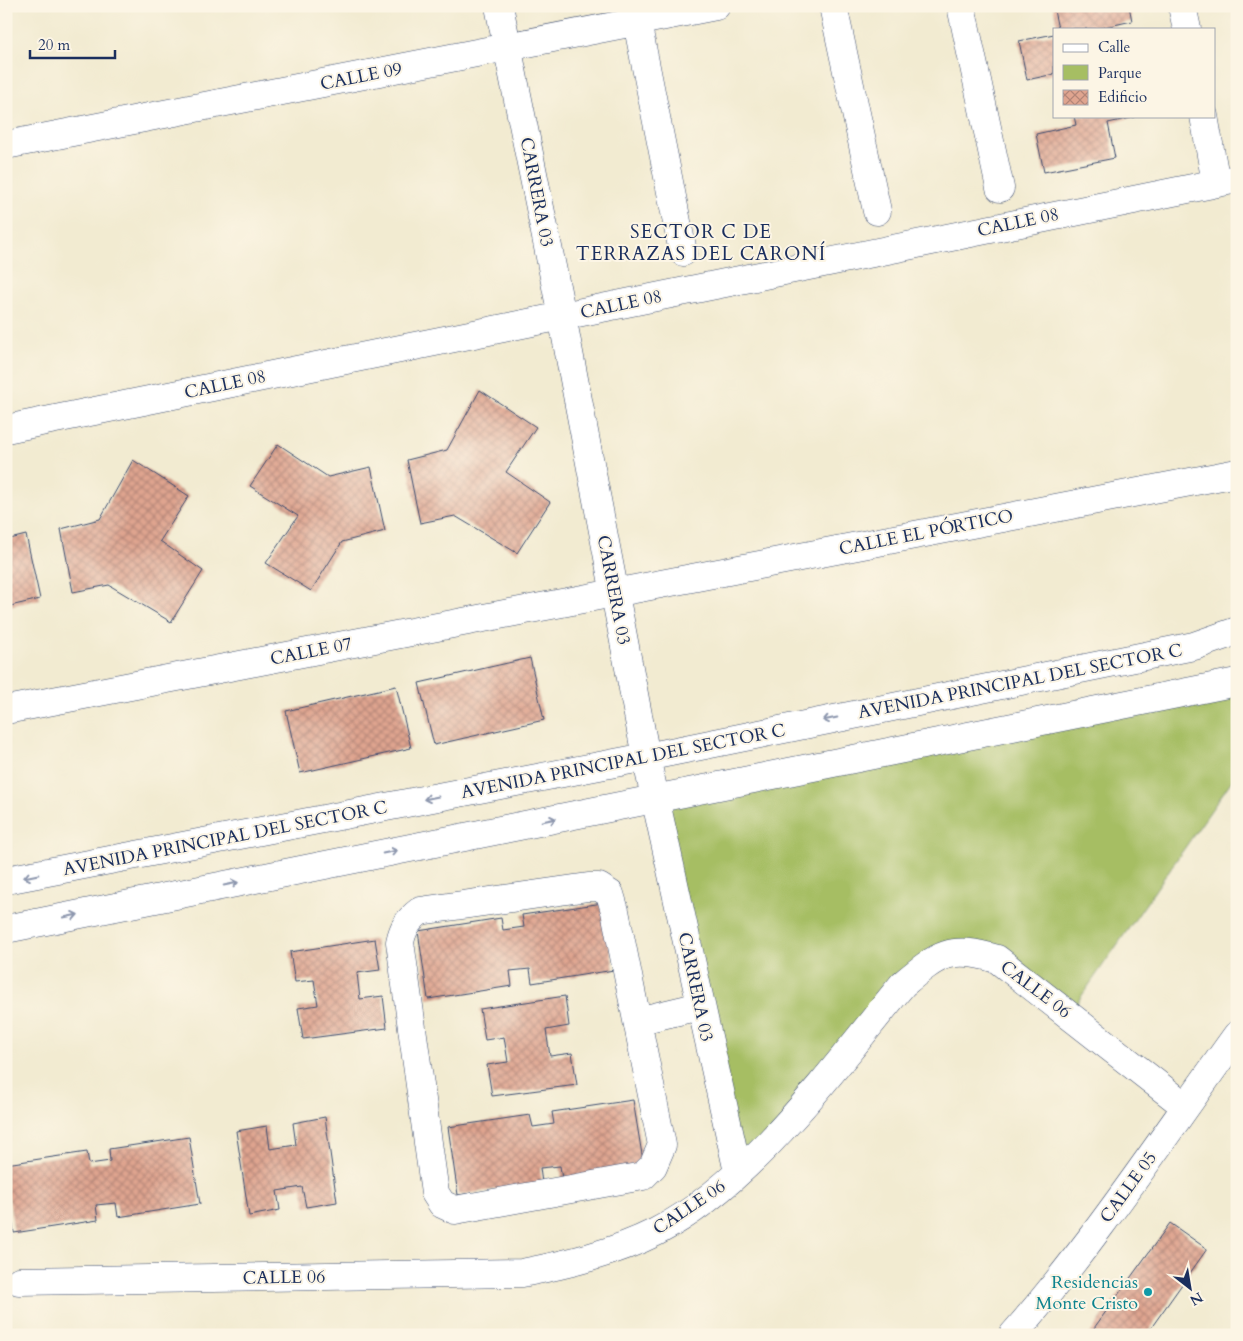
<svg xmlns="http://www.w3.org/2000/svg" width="1243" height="1341" viewBox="0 0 1243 1341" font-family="Cardo,serif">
<defs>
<pattern id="building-cross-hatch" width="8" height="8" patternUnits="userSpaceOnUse" patternTransform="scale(1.25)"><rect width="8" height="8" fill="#dfa48f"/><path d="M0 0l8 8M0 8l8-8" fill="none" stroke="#b48678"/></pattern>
</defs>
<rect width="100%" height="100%" fill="#fcf5e5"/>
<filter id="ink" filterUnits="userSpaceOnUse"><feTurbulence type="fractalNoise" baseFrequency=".02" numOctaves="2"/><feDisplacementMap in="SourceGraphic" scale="10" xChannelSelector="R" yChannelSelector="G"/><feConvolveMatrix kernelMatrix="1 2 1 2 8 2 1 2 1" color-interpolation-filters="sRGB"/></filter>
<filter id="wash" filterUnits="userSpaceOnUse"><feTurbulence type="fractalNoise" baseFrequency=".0096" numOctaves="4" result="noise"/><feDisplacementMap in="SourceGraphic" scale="20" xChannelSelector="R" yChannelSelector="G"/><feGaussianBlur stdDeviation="1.12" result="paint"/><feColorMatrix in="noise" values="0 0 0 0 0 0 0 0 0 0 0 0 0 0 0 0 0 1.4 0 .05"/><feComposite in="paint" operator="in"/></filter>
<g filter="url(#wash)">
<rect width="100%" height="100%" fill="#f2ebd1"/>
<path fill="#a6be63" stroke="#607660" d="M1221 687 1237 702V773L1069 1014 1019 974 947 953 738 1172 656 799Z"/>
<g id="blocks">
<path fill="url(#building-cross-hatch)" d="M1053 6H1129L1132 21 1096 29H1058Z
M1054 34V74L1027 80 1019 41Z
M1074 116 1135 117 1108 123 1115 158 1044 172 1036 134 1076 125Z
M480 390 536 427 506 472 550 502 517 553 455 516 420 523 407 460 447 450Z
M278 444 328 477 371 467 385 531 342 542 311 591 266 563 298 516 250 486Z
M133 460 189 496 160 541 203 571 171 622 109 585 73 592 61 529 100 519Z
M26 535 40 599 6 607V540Z
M530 658 544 720 434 745 419 683Z
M396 686 411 748 300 773 286 711Z
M603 903 614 970 532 983 530 969 510 971 512 986 428 999 418 931 501 918 503 930 524 927 522 915Z
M375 939 380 970 357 973 360 999 383 996 387 1028 303 1039 298 1008 318 1005 314 980 295 982 290 952Z
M565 996 569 1026 546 1030 550 1056 572 1053 577 1085 492 1096 487 1065 508 1062 504 1037 485 1040 480 1009Z
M633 1100 644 1167 562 1179 560 1166 540 1168 542 1183 458 1195 448 1127 530 1115 533 1127 554 1124 552 1112Z
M325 1117 337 1202 306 1207 302 1187 277 1191 280 1210 249 1216 236 1131 267 1126 270 1149 296 1145 293 1123Z
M189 1137 200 1204 118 1217 116 1203 96 1205 98 1220 14 1233 6 1180V1164L87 1152 89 1164 110 1161 109 1149Z
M1170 1223 1207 1249 1146 1335H1089Z"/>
</g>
</g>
<g filter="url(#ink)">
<use href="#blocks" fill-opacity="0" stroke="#3b4b6f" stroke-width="1"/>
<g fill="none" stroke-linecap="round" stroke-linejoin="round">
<defs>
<path id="street" d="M499 6 562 316 646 757 738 1172
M833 6 877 211
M961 6 1000 188
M1182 6 1187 29
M637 22 683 252
M1204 116 1216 183
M6 145 716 6
M6 429 1237 179
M6 710 1237 473
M6 880 646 757 1194 646 1237 631
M588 887H599L610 894 615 911 662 1145 653 1166 643 1176 455 1210 442 1204 435 1193 400 942C403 928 408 920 420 911Z
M6 929 1237 682
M637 1021 700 1006
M19 1281 522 1273C568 1264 614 1253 656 1232 752 1183 835 1066 903 984 939 954 950 945 997 959L1185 1106
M1013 1335C1095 1241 1164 1136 1237 1035"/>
</defs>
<use href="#street" stroke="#3b4b6f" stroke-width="29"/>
<use href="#street" stroke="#fff" stroke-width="28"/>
</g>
<defs><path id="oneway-shaft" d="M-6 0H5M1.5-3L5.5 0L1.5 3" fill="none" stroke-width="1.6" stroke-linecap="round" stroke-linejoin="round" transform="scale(1.25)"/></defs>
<g stroke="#8d97ae">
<use href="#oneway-shaft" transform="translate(830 719) rotate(168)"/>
<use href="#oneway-shaft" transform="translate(431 798) rotate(169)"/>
<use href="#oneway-shaft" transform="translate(549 820) rotate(-11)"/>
<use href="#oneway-shaft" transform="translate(390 852) rotate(-11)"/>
<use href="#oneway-shaft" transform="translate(31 876) rotate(169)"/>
<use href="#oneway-shaft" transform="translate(231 884) rotate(-11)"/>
<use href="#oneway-shaft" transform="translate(71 916) rotate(-11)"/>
</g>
</g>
<circle fill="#0f9aa8" stroke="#fcf5e5" stroke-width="2" cx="1148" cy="1292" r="5"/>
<g text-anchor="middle" stroke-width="4" stroke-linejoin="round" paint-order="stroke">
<g font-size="18" fill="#1b2f5e" stroke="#fcf5e5">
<text transform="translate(361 76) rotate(-11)" y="6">CALLE 09</text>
<text transform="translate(537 192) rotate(79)" y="6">CARRERA 03</text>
<text transform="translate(1018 222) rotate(-12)" y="6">CALLE 08</text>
<text transform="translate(621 304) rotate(-12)" y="6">CALLE 08</text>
<text transform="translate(225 384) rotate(-12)" y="6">CALLE 08</text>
<text transform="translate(926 532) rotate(-11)" y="6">CALLE EL PÓRTICO</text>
<text transform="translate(614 590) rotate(79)" y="6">CARRERA 03</text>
<text transform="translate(311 651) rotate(-11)" y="6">CALLE 07</text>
<text transform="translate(1020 681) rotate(-11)" y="6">AVENIDA PRINCIPAL DEL SECTOR C</text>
<text transform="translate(623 761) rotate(-11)" y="6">AVENIDA PRINCIPAL DEL SECTOR C</text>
<text transform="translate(225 838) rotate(-11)" y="6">AVENIDA PRINCIPAL DEL SECTOR C</text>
<text transform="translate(696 987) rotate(78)" y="6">CARRERA 03</text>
<text transform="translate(1036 989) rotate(37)" y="6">CALLE 06</text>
<text transform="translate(1128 1187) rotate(-54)" y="6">CALLE 05</text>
<text transform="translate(689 1207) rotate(-34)" y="6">CALLE 06</text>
<text transform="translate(284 1277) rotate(-1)" y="6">CALLE 06</text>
</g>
<g font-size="18" fill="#0d838f" stroke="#fcf5e5" text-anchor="end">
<text x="1138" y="1288">Residencias<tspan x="1138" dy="21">Monte Cristo</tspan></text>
</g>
<g font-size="19" letter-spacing="1" fill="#1b2f5e" stroke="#fcf5e5">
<text x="701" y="238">SECTOR C DE<tspan x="701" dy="22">TERRAZAS DEL CARONÍ</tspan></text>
</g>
</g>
<rect width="1243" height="1341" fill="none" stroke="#fcf5e5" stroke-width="25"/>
<rect x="1053" y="28" width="162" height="90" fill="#fcf5e5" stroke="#a2a6af"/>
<rect x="1063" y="44" width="25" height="8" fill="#ffffff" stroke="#a2a6af"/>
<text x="1098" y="52" font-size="15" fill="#1b2f5e">Calle</text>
<rect x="1063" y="65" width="25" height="15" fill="#a6be63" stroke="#a2a6af"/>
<text x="1098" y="78" font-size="15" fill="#1b2f5e">Parque</text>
<rect x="1063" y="90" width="25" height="15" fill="url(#building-cross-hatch)" stroke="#a2a6af"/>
<text x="1098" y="102" font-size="15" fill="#1b2f5e">Edificio</text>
<g transform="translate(1190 1288) rotate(149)" stroke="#fcf5e5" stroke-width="4" paint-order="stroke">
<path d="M0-4L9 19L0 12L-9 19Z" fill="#1b2f5e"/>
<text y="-8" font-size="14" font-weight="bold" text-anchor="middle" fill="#1b2f5e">N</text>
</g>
<path d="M30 50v8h85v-8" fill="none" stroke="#1b2f5e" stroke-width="2.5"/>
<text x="38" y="50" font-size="15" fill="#1b2f5e" stroke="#fcf5e5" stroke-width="4" paint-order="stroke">20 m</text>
</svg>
